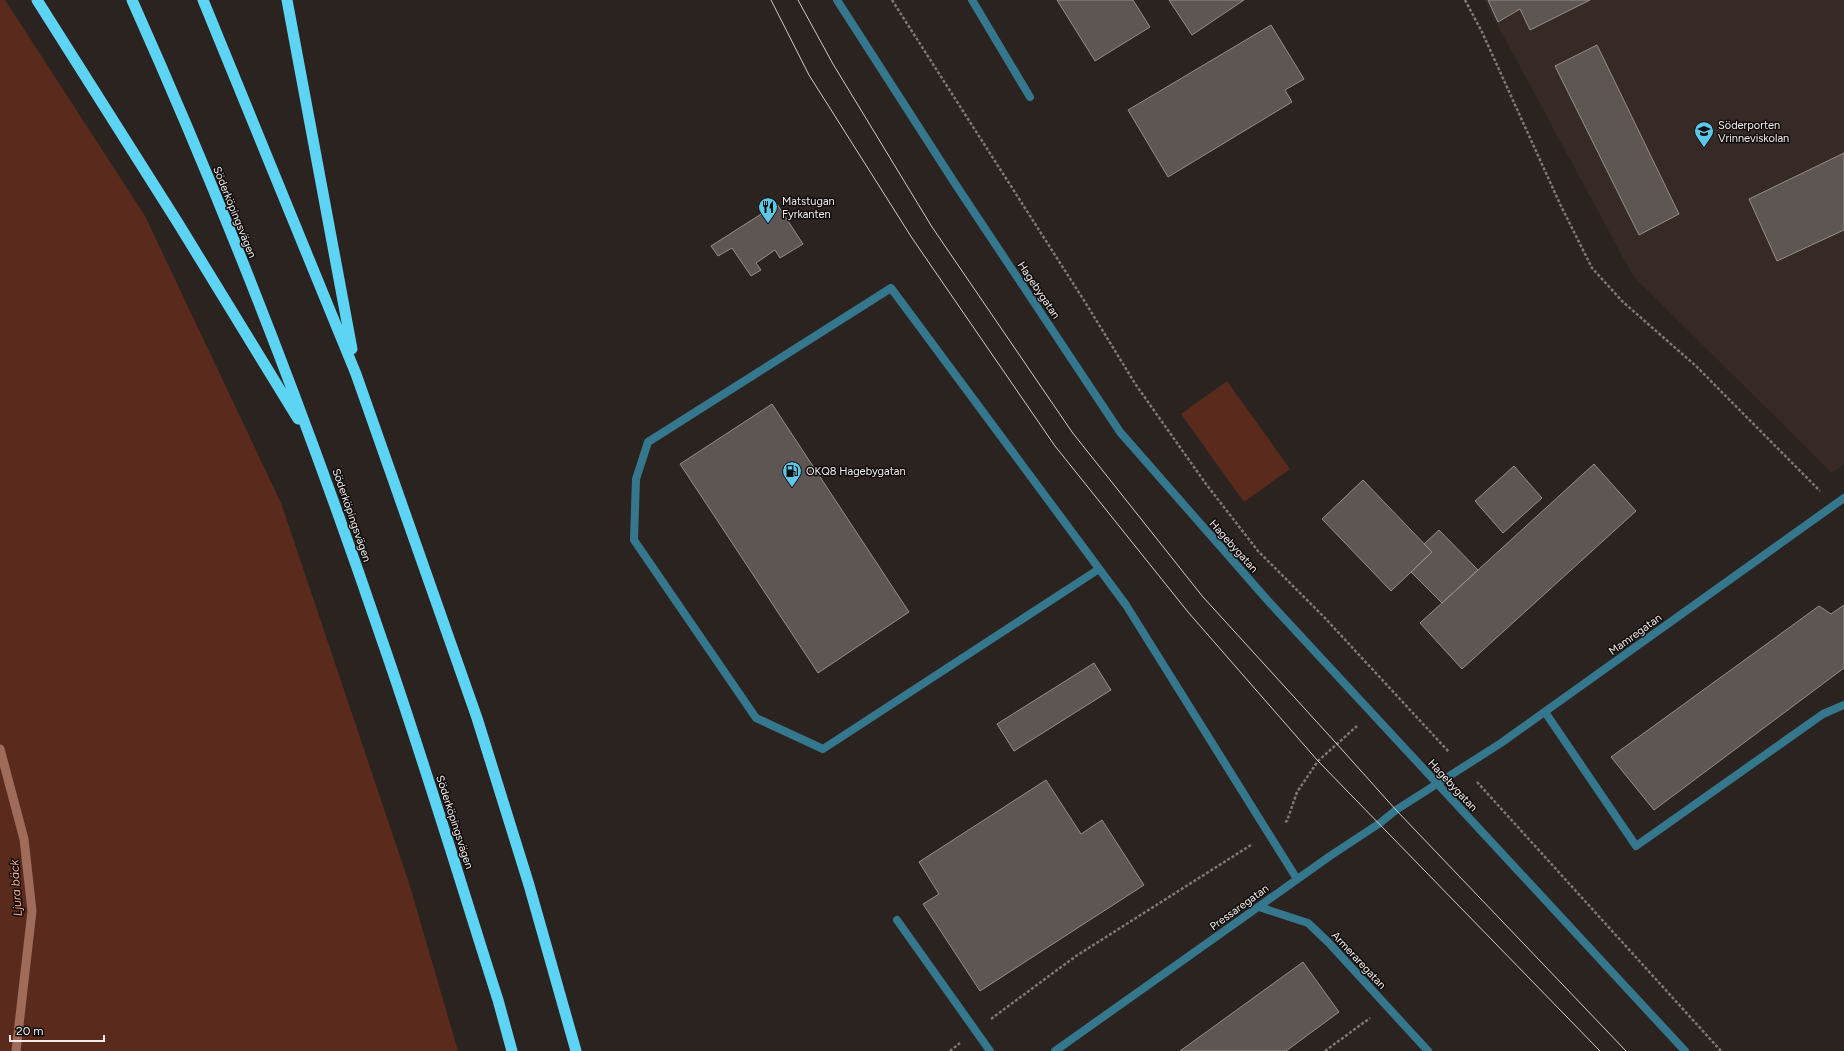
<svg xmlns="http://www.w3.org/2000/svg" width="1844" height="1051" viewBox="0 0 1844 1051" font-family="Figtree,sans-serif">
<rect width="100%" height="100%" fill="#2a2320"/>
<path fill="#372a26" d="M1484 0H1844V464L1832 473 1633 276Z"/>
<path fill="#5a2b1d" d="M0 0H5L145 216 281 503 409 883 458 1051H0Z
M1227 381 1290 469 1244 502 1181 414Z"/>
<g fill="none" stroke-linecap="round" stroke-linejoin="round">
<path stroke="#9f6c5c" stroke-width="9" d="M0 749 24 839 32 911 16 1051"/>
</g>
<path fill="#5e5653" stroke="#978e8b" d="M1057 0H1133L1150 27 1095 61Z
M1169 0H1244L1192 35Z
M1488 0H1590L1530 30 1520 9 1498 22Z
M1271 25 1304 79 1285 90 1292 102 1168 177 1128 110Z
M1597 45 1679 214 1639 235 1555 66Z
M1844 153V230L1777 261 1749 199Z
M777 204 803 244 780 258 775 250 756 263 761 270 751 276 732 248 718 256 711 246Z
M772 404 909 612 818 673 680 464Z
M1594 464 1636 511 1462 669 1420 623Z
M1514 466 1542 498 1503 533 1475 501Z
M1363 480 1432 552 1391 591 1322 519Z
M1439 530 1478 570 1442 603 1411 572 1432 552 1424 544Z
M1844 605V668L1654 810 1611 757 1819 606 1831 614Z
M1094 663 1111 690 1014 751 997 724Z
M1046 780 1081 834 1102 820 1144 885 980 991 923 904 939 894 919 862Z
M1303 962 1339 1012 1286 1051H1180Z"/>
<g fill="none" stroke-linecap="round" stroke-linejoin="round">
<path stroke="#7e7876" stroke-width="2.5" stroke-dasharray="3 2" stroke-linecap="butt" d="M892 0 1085 302 1136 385 1206 484 1258 551 1324 617 1449 752
M1465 0 1482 32 1560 204 1592 268 1623 302 1696 366 1820 491
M1477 782 1721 1051
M1285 822 1287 821 1297 792 1318 761 1357 726
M991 1019 1076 956 1251 845
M950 1051 960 1043
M1325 1051 1370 1018"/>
<path stroke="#35778c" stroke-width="8" d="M972 0 1030 97
M1099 569 823 749 756 718 634 540 636 479 648 442 891 288 1126 605 1297 879
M1545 712 1636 846 1823 714 1844 705
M897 920 990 1051"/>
<path stroke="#35778c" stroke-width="8" d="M1259 907 1308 923 1329 943 1428 1051
M1055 1051 1330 856 1380 823 1396 810 1501 743 1844 498"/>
<path stroke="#35778c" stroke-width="8" d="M837 0 954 182 1120 432 1270 603 1685 1051"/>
<path stroke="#5ed4f4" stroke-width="11" d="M37 0 178 223 298 419
M132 0C226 210 309 425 383 643 424 761 460 881 498 1000L512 1051
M203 0 356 374 477 718 529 885 576 1051
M287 0 352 349"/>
<path stroke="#d0cbca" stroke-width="1" d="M771 0 809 75 912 238 1055 446 1188 612 1318 761 1600 1051
M798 0 833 64 932 227 1072 432 1203 597 1336 743 1396 810 1626 1051"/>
</g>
<defs>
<symbol id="school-pin" viewBox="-11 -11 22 30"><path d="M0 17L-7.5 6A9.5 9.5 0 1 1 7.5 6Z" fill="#5dc7e8" stroke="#100d0c"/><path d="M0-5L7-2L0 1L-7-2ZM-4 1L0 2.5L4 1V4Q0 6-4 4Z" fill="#111"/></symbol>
<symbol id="restaurant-pin" viewBox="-11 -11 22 30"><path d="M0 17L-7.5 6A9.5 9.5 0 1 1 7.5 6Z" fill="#5dc7e8" stroke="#100d0c"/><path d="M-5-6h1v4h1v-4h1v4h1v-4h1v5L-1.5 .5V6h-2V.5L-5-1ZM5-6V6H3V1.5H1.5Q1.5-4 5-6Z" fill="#111"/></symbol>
<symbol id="fuel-pin" viewBox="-11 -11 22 30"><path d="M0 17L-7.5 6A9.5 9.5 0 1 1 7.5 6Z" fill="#5dc7e8" stroke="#100d0c"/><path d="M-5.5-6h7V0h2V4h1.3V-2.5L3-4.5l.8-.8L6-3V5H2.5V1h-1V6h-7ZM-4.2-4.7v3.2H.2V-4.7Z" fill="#111"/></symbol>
</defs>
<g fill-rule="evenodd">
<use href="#school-pin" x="1693" y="120" width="22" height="30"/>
<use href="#restaurant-pin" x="757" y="196" width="22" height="30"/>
<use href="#fuel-pin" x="781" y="460" width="22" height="30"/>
</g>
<g text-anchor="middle" stroke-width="3" stroke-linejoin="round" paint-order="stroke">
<g font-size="11" fill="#f2edec" stroke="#100d0c" text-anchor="start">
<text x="1718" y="129">Söderporten<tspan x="1718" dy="13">Vrinneviskolan</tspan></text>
<text x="782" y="205">Matstugan<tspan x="782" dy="13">Fyrkanten</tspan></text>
<text x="806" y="475">OKQ8 Hagebygatan</text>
</g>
<g font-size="11" fill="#f2edec" stroke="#100d0c">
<text transform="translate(235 212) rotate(68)" y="4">Söderköpingsvägen</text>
<text transform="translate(1039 290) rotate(56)" y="4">Hagebygatan</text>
<text transform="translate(352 515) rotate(71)" y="4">Söderköpingsvägen</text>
<text transform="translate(1234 546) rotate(48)" y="4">Hagebygatan</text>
<text transform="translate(1635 634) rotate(-36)" y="4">Mamregatan</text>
<text transform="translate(1453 785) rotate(47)" y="4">Hagebygatan</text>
<text transform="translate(455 822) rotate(72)" y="4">Söderköpingsvägen</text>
<text transform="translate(1239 907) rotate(-36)" y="4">Pressaregatan</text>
<text transform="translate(1359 960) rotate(47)" y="4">Armeraregatan</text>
</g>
<g font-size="12" font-style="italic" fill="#fda88e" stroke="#100d0c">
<text transform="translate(16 888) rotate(-94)" y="4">Ljura bäck</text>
</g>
</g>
<path d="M10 1035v6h94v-6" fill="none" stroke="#f2edec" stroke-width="2"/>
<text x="16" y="1035" font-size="12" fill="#f2edec" stroke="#100d0c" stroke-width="3" paint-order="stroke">20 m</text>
</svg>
